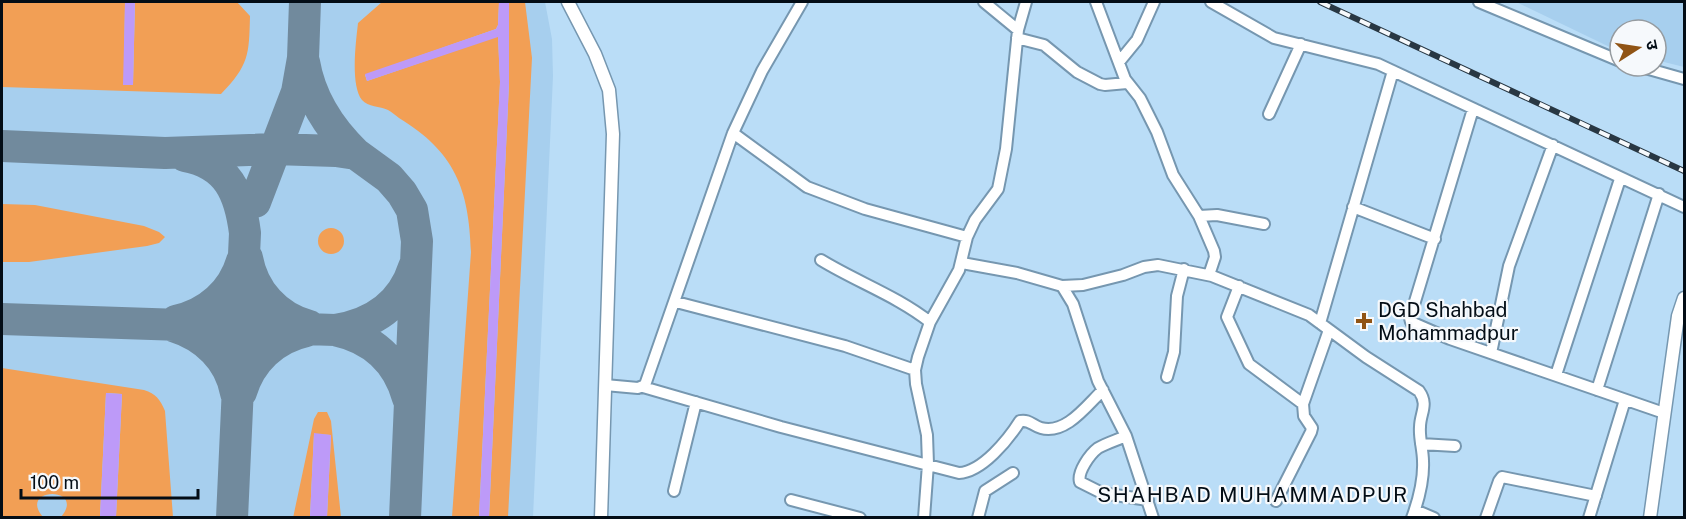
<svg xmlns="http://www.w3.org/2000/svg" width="1686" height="519" viewBox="0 0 1686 519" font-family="'Public Sans','Noto Sans Devanagari',sans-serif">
<rect width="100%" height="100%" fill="#baddf7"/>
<path fill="#a7cfee" d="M2 2H545L552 39 553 76 533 517H2Z
M1516 2H1684V67L1656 60V30H1620V52Z"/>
<path fill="#f29f55" d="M2 2H125L124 85H133L135 2H237L250 16C249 55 249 65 221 94L2 87Z
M382 2H499L498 25 496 29 365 75 367 81 498 36 500 82 479 517H452L471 252C469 189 455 152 399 118 395 115 392 112 388 110 380 106 368 107 362 100 350 85 356 41 358 23Z
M509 2H525L532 58 508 517 489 518 509 83Z
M2 204 35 205 144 226 159 232 165 237 159 243 147 246 29 262H2Z
M318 241a13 13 0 1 1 26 0a13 13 0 1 1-26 0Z
M2 368 144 390C156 394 160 399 165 411L173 517H116L122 394 106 393 100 517H61C87 486 17 487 43 517H2Z
M318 412H327L331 421 341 517H327L331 435 314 434 310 517 293 518 314 419Z"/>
<path fill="#bd9af8" d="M125 2H135L133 85H123Z
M499 2H509V83L489 517 479 518 500 82 498 37 367 81 365 74 496 29 498 25Z
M106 393 122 394 116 517H100Z
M314 433 331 435 327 517H310Z"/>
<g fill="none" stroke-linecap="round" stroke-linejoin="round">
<path stroke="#718a9d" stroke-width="32" d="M304 62C310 98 330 129 356 154
M2 146 165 153 274 149 336 151 356 154 389 178 402 193 412 210 417 241 405 518
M185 156C228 164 240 193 245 233L232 518
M255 202 297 92 303 58 305 2
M247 258C253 291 276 317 309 326
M2 319 335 330C372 338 398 361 408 398
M176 321C208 314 233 292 242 261
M173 326C205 336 230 359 236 393
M335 330C373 324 402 305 414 267
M241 392C250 361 274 338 306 331"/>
<defs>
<path id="minor" d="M984 2 1018 30
M1096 2 1125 79 1140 98 1157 132 1173 175 1199 216 1214 251 1215 257 1209 275
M1211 2 1274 38 1378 64 1684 207
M1479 2 1620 61
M1017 38 1044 45 1077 72 1100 84 1105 85 1127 83
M1119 62 1137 40 1154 2
M1638 66 1684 79
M1473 109 1410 318 1411 322 1450 339 1664 413
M1269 114 1301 44
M733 133 807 187 865 209 967 237
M1353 207 1435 239
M1199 216 1217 215 1264 224
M821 260C857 282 897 296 930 322
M962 263 1017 273 1062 286 1083 285 1123 275 1144 267 1158 265 1212 276 1309 315 1366 357 1419 391C1429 405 1420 413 1420 427 1419 438 1423 450 1423 461 1424 481 1419 499 1412 518
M1062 286 1073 304 1098 381 1126 436 1153 518
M1239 286 1227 317 1249 364 1303 404
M676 302 845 346 915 370
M1320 323 1393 71
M1491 353 1509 266 1553 145
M1556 375 1620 179
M1167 377 1174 352 1177 296 1184 269
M605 385 638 388 645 385 733 133 762 71 802 2
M643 387 781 427 959 473C982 472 1008 440 1020 421 1029 419 1033 426 1041 428 1066 435 1087 405 1103 390
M1597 390 1659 194
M1126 436C1117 440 1107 443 1098 448 1090 454 1077 472 1080 482L1102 493 1148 500
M1421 444 1455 446
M674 491 696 402
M791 500 860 518
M1276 501 1311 432 1312 428 1304 416 1303 404 1329 330
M1415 510 1434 518
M924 518 928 464 927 435 916 384 915 370 918 357 930 322 959 270 967 237 975 220 998 189 1006 149 1018 30 1026 2
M978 518 985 491 1013 473
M1486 518 1499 481 1502 477 1596 496
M1589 518 1625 400"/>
<path id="tertiary" d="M568 2 595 54 609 90 613 134 601 518
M1650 518 1678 316 1684 298"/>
</defs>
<use href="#minor" stroke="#7697b0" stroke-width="14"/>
<use href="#tertiary" stroke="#7697b0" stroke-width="15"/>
<use href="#minor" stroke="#fff" stroke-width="10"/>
<use href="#tertiary" stroke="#fff" stroke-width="12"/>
<defs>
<path id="rail" d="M1320 2 1684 171"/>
</defs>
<use href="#rail" stroke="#283743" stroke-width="6"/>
<use href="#rail" stroke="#f6f9fc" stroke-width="4" stroke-dasharray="11" stroke-linecap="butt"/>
</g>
<path fill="#905415" stroke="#f6f9fc" stroke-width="2" d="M1361 312h6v6h6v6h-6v6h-6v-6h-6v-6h6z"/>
<g text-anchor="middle" stroke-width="4.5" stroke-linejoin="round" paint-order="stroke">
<g font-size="20" fill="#030d16" stroke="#f6f9fc" text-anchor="start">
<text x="1378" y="317">DGD Shahbad<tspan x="1378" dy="23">Mohammadpur</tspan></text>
</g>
<g font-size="21" letter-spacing="1.5" fill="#030d16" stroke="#f6f9fc">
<text x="1253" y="502">SHAHBAD MUHAMMADPUR</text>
</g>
</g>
<rect width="1686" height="519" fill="none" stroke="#030d16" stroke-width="6"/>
<g transform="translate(1638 48) rotate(78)"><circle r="28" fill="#f6f9fc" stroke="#959ba0" stroke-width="1.5"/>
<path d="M0-4.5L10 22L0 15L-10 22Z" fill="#905415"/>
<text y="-9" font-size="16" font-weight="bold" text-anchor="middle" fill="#030d16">उ</text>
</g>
<path d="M21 489v9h177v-9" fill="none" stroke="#030d16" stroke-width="3"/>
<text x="30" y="489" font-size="18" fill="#030d16" stroke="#f6f9fc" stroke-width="4.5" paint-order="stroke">100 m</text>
</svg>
